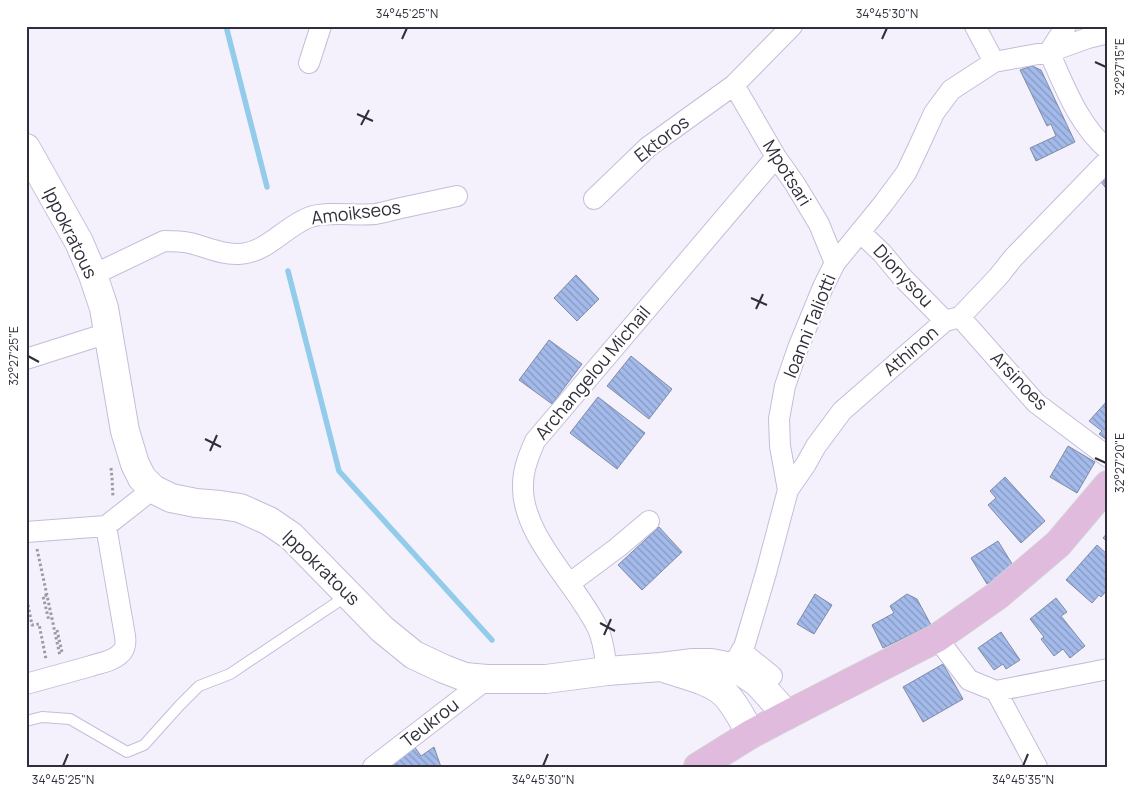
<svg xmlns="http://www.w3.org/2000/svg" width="1134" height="793" viewBox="0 0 1134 793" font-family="Manrope,sans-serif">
<defs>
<pattern id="building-back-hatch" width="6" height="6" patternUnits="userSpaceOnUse" patternTransform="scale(1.25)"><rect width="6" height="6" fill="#a3baea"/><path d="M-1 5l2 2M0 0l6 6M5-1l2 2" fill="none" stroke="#8598bf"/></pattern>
</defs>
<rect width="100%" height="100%" fill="#f4f1fd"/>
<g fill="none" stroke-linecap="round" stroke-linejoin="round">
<path stroke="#92ccea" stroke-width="5.5" d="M226 26 267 187
M288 271 339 471 492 640"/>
</g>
<path fill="url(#building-back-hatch)" stroke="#7f8ca6" d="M1032 66 1041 70 1075 142 1036 161 1030 148 1056 136 1051 124 1047 126 1020 70Z
M1108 172V185L1105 187 1098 178Z
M576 275 599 299 577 321 554 298Z
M549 340 582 364 552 404 519 380Z
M631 356 672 389 649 419 607 386Z
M598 397 645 433 617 469 570 433Z
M1108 400V441L1099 434 1102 431 1089 421Z
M1068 446 1095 462 1077 493 1050 477Z
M1005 477 1045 521 1021 543 988 505 996 498 990 491Z
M659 527 682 552 642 590 618 565Z
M1108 532V542L1103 538Z
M998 541 1014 567 987 584 971 558Z
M1097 545 1108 555V590H1107L1101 597 1099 595 1092 603 1066 580Z
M815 594 832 605 814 634 797 624Z
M907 594 917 599 931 625 883 648 872 625 894 613 890 606Z
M1056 598 1067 612 1061 616 1085 646 1070 658 1063 649 1054 656 1041 639 1044 637 1030 619Z
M1001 632 1020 660 1006 669 1003 664 994 670 978 648Z
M943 664 963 699 923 722 903 687Z
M414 746 421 756 434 747 441 767H386Z"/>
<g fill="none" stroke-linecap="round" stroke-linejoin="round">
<defs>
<path id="lane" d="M26 721 42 717 70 719 127 752 144 745 180 705 199 686 230 674 348 595"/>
<path id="street" d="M975 26 994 62
M1066 26 1049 52C1065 87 1078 124 1108 150
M309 63 321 26
M734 85 776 157 795 184 819 224 835 263
M594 199 648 147 734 85 792 26
M860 232 882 253 902 277 945 321
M93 275 164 241C173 241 181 241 190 243 206 247 222 255 239 254 267 253 285 226 310 217 329 211 354 216 375 214 383 213 392 210 401 208 420 204 438 200 457 196
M960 317 1036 403 1108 457
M26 359 108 333
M788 490 806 464 816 446 842 411 945 321 960 317 998 277 1013 258 1108 160
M26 532 106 526 153 489
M570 583 617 548 649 521
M937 638 969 680 996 691 1108 669
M741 651 772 676
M732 667 744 647 766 573 788 490 780 446 779 419 785 386 798 348 823 287 835 263 883 204 906 173 918 148 934 113 951 90 994 62 1049 52 1088 38 1108 33
M607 671C605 657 604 642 598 629 578 585 521 536 523 485 523 469 529 455 535 441L776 157
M26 684C48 678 70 672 91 666 100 663 113 661 120 654 126 649 126 643 125 636L106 526
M996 691 1037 767
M373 767 487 679"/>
<path id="secondary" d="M26 148 79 242 93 275 104 308 125 431 135 464 142 478 153 489 171 498 196 503 220 505 240 508 269 521 291 536 382 629 414 655 444 669 465 677 487 679H546L607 671 661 667 693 663H711L732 667 745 674 757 682 787 715
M667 669C685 675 712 681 725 694 736 705 743 721 751 734"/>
<path id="primary" d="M698 767 751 734 787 715 937 638 998 595 1058 544 1108 485"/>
</defs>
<use href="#lane" stroke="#c4bdda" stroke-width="12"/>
<use href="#street" stroke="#c4bdda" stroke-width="22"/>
<use href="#secondary" stroke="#c4bdda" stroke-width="30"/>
<use href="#primary" stroke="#d2d1d4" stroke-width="30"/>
<path stroke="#9d9aa6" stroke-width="3" stroke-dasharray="2.5 2.5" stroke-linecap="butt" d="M111 468 112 478 113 497
M37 549 60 656
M26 595 32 625 39 624 46 659
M47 595 43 596 49 621
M57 630 62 652"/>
<use href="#lane" stroke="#fff" stroke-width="10"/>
<use href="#street" stroke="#fff" stroke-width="20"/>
<use href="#secondary" stroke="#fff" stroke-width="28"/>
<use href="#primary" stroke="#e0bbdd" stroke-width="28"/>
</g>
<path fill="none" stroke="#312e3a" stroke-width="2" d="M402 39 407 28M882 39 887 28M1095 62 1106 67M357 114 373 121M361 125 369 110M751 298 767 305M756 309 763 294M28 356 39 362M205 439 221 447M210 451 217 435M1095 458 1106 463M600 623 615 631M604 635 611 619M63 766 68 754M543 766 548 754M1023 766 1028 754"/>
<g text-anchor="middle" stroke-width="4.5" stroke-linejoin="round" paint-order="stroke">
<g font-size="18" fill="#312e3a" stroke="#fff">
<text transform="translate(662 139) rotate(-38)" y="6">Ektoros</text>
<text transform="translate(787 173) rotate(58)" y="6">Mpotsari</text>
<text transform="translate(356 213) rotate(-7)" y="6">Amoikseos</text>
<text transform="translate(70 233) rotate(64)" y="6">Ippokratous</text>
<text transform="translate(903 276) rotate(47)" y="6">Dionysou</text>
<text transform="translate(810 326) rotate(-68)" y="6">Ioanni Taliotti</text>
<text transform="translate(911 351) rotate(-41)" y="6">Athinon</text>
<text transform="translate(593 373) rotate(-50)" y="6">Archangelou Michail</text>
<text transform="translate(1019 381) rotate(46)" y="6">Arsinoes</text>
<text transform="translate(321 568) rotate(44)" y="6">Ippokratous</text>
<text transform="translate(430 723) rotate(-38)" y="6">Teukrou</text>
</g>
</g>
<rect width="1134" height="793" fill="none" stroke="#ffffff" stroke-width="55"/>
<rect x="28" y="28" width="1078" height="738" fill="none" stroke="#312e3a" stroke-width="2"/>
<g font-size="12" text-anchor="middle" fill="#312e3a">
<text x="407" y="18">34°45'25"N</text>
<text x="887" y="18">34°45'30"N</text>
<text transform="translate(1120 67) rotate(-90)" y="4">32°27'15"E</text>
<text transform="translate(14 356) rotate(-90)" y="4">32°27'25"E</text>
<text transform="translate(1120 463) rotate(-90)" y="4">32°27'20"E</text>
<text x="63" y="784">34°45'25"N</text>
<text x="543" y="784">34°45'30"N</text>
<text x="1023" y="784">34°45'35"N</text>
</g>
</svg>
